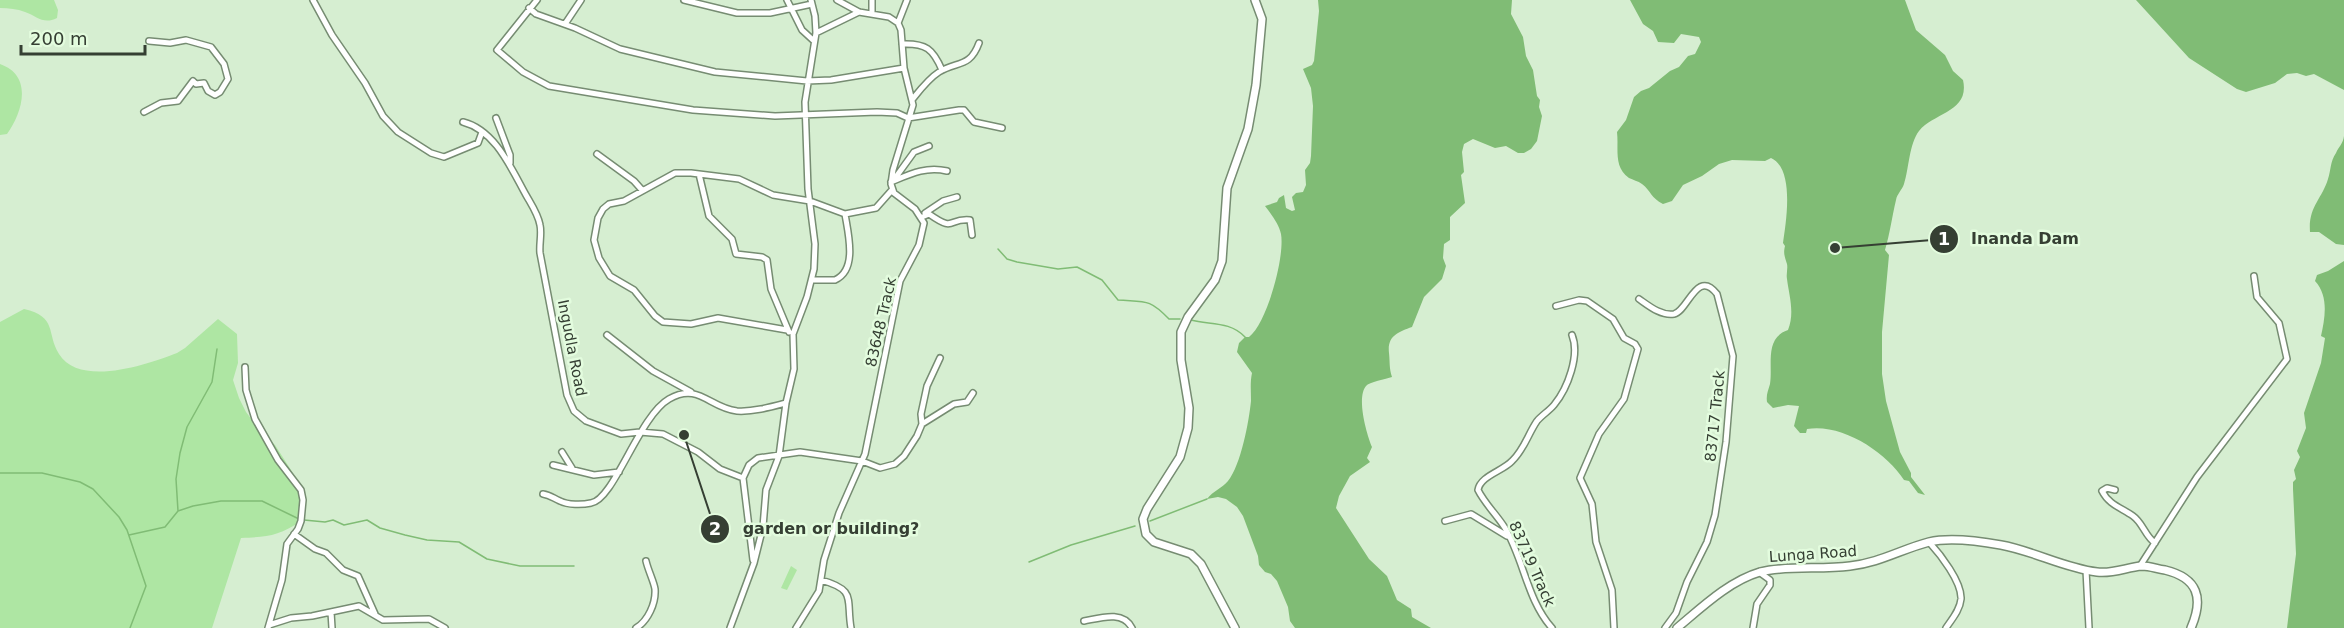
<svg xmlns="http://www.w3.org/2000/svg" width="2344" height="628" viewBox="0 0 2344 628" font-family="'DejaVu Sans',sans-serif">
<rect width="100%" height="100%" fill="#d6eed1"/>
<path fill="#aee6a3" d="M0 0H54L58 10 57 18C43 25 37 16 25 12 17 9 9 8 0 8Z
M0 64C34 76 22 113 7 134L0 135Z
M24 309C58 317 46 333 59 354 80 388 149 364 177 353L185 348 218 319 237 334 238 363 233 380 239 398 246 412 262 433 275 445 291 470 303 500 301 521C279 536 267 537 241 538L212 628H0V322Z
M791 566 797 570 787 590 781 588Z"/>
<path fill="#80bc75" d="M1318 0H1512L1511 14 1523 37 1526 56 1533 70 1537 96 1540 100 1539 107 1542 116 1537 141 1531 149 1524 153H1518L1506 146 1495 148 1473 139 1464 144 1462 152 1464 172 1461 175 1465 203 1450 217V240L1444 244 1443 258 1446 266 1442 279 1424 297 1412 327C1398 332 1387 336 1389 353 1390 362 1389 368 1392 377 1386 379 1369 382 1366 386 1356 398 1367 435 1372 447L1367 458 1370 462 1350 476 1339 496 1336 508 1369 559 1387 576 1397 600 1411 609 1412 617 1431 628H1295L1290 621 1288 607 1277 581 1271 574 1265 572 1259 565 1258 556 1243 516 1237 507 1226 499 1218 497 1207 499C1213 491 1222 488 1228 481 1241 465 1249 421 1251 401 1251 391 1250 382 1252 373L1237 352 1239 343 1245 337H1249C1267 323 1285 257 1281 234 1279 224 1271 214 1265 206L1277 202 1279 198 1284 195 1286 208 1292 211 1295 210 1292 197 1296 193 1303 192 1306 185 1305 170 1310 163 1311 156 1313 106 1311 88 1303 69 1312 65 1314 61 1319 11Z
M1630 0H1905L1916 30 1945 55 1953 71 1963 80C1970 112 1935 112 1919 131 1909 144 1909 169 1904 184 1902 190 1897 194 1896 200 1892 217 1890 233 1885 250L1889 255 1882 332V374L1886 401 1900 452 1911 473V477L1925 495 1918 493 1909 481 1904 480C1886 452 1842 423 1807 429L1806 433H1800L1794 426 1799 406 1788 405 1773 408 1767 402C1766 395 1768 391 1770 384 1773 365 1764 338 1788 330 1795 313 1789 295 1787 279 1786 274 1788 269 1787 264 1785 257 1783 254 1785 246L1783 243C1786 222 1795 169 1771 158L1765 161 1732 160 1719 164 1702 176 1683 185 1672 201 1663 204C1651 198 1651 191 1642 184 1638 181 1633 180 1629 178 1613 167 1619 148 1617 132L1626 120 1634 97 1641 91 1649 88 1670 71 1679 67 1688 56 1695 54 1701 42 1699 37 1681 34 1674 43 1658 42 1653 31 1643 24Z
M2136 0H2344V90L2314 74 2306 76 2297 73 2287 74 2275 83 2246 92 2237 89 2189 58Z
M2344 136V245L2336 244 2319 232H2310C2308 207 2322 199 2328 179 2331 170 2330 162 2336 153 2339 146 2343 144 2344 136Z
M2344 261V628H2287L2296 554 2293 489V482L2296 479 2294 470 2300 457 2297 451 2306 428 2304 413 2321 363 2325 338 2321 336C2325 318 2329 296 2315 281L2317 275 2328 271Z"/>
<g fill="none" stroke-linecap="round" stroke-linejoin="round">
<path stroke="#80bc75" stroke-width="1.5" d="M998 249 1007 259 1017 262 1058 269 1077 267 1102 280 1118 300C1145 302 1149 298 1169 319H1180
M1191 320C1210 325 1230 321 1245 337
M0 473H42L80 482 93 489 119 517 127 530 146 586 130 628
M178 511 176 479 180 453 187 427 212 382 217 349
M304 520 325 522 333 520 344 525 367 520 380 528 405 535 427 540 459 542 487 559 520 566H574
M1150 521 1207 499
M129 535 165 527 178 511 193 506 221 501H262L299 519
M1029 562 1071 545 1135 526"/>
<defs>
<path id="street" d="M313 0 332 35 365 83 383 116 398 132 431 153 444 157 478 143 482 132
M537 0 497 50 523 72 549 86 693 110 775 116 877 112 897 113 908 118 959 110H964L974 122 1002 128
M684 0 737 13H770L812 4
M787 0 802 30 814 41
M872 0V13
M529 8 536 14 575 28 620 49 715 72 807 81 831 80 904 68
M898 23 907 0
M565 24 581 0
M816 33 859 12
M902 44C926 43 933 49 942 70
M912 100C920 90 928 79 939 72 957 61 970 68 979 43
M144 112 161 103 178 101 193 81 196 84 204 83 208 91 215 95 220 92 228 79 224 64 211 47 186 40 170 43 149 41
M496 118 510 155V163
M463 122C495 130 511 168 526 195 531 204 538 214 540 225 542 234 539 244 540 253L567 395 574 411 586 421 621 434 640 432 663 434 698 452 720 469 743 478 749 465 758 458 800 452 862 461 880 468 895 464 904 456 917 436 922 424 921 414 927 386 940 358
M597 154 634 181 642 190
M699 174 709 216 732 239 736 254 762 257 767 260 771 289 789 332
M893 181 914 152 929 146
M891 182C910 174 926 166 947 171
M925 213 943 201 957 197
M922 217 929 214C956 233 947 218 970 220L972 235
M812 280H835C858 270 848 233 845 214
M1639 299C1649 306 1661 316 1674 314 1688 311 1697 268 1717 294L1733 356 1726 442 1715 515 1707 542 1687 582 1676 613 1665 628
M1556 306 1579 300 1587 301 1613 319 1624 338 1635 344 1638 349 1624 399 1599 434 1580 478 1592 504 1596 542 1612 590 1614 628
M787 330 718 318 691 324 663 322 655 316 634 290 610 276 599 258 594 240 598 218 603 209 609 204 624 201 675 173H691L739 179 773 195 810 201 845 214 876 208 892 190
M607 335 653 371 691 392
M245 367 246 390 255 419 278 460 301 490 303 500 301 521 298 529 287 544 282 580 268 628
M922 424 954 404 967 402 973 393
M562 452 572 468
M553 465 594 475 619 472
M743 478 753 560
M2115 490 2107 488 2102 491C2109 505 2122 508 2133 516 2143 523 2145 536 2155 543
M543 494C550 495 553 498 560 501 568 505 582 505 591 503 614 500 639 416 669 399 699 382 709 408 737 411 753 412 771 407 786 403
M1445 521 1471 514 1507 536
M294 534 315 549 326 553 343 570 358 576 375 614
M1929 542C1940 554 1962 582 1961 599 1960 610 1952 619 1946 628
M2140 566 2197 477 2287 359 2279 323 2257 297 2254 276
M2086 570 2089 628
M821 580C857 590 846 599 851 628
M331 612 332 628
M1084 621C1100 618 1123 610 1132 628
M269 625 291 618 312 616 359 606 383 620 429 619 445 628
M636 628C648 621 656 603 655 589 654 582 648 570 646 561
M730 628 754 563 763 527 766 490 779 456 786 403 794 369 793 334 807 297 814 269 815 244 808 189 805 102 816 33 815 16 811 0
M796 628 819 591 824 560 839 513 865 454 900 281 919 245 924 223 915 209 894 193 891 184 893 170 913 105 904 68 901 30 898 23 889 17 859 12 837 0
M1552 628C1527 600 1524 560 1505 528 1497 515 1485 504 1478 490 1480 476 1503 471 1512 461 1524 450 1528 434 1537 421 1542 415 1549 411 1554 405 1568 388 1580 355 1572 335
M1753 628 1757 604 1770 585V580L1759 572"/>
<path id="secondary" d="M1235 628 1201 564 1191 554 1154 542 1146 534 1143 519 1147 509 1180 457 1188 428 1189 408 1181 360V332L1188 317 1215 280 1222 261 1227 188 1248 129 1256 85 1262 19 1255 0
M1677 628C1701 608 1729 581 1760 572 1788 565 1821 570 1850 566 1879 563 1902 549 1929 542 1950 537 1979 541 2001 545 2034 551 2064 568 2097 572 2114 574 2127 567 2142 566 2150 566 2157 569 2165 570 2198 578 2204 598 2191 628"/>
</defs>
<use href="#street" stroke="#768c72" stroke-width="8"/>
<use href="#secondary" stroke="#768c72" stroke-width="10"/>
<use href="#street" stroke="#fff" stroke-width="5"/>
<use href="#secondary" stroke="#fff" stroke-width="7"/>
</g>
<g text-anchor="middle" stroke-width="5" stroke-linejoin="round" paint-order="stroke">
<g font-size="15" fill="#353f33" stroke="#e3fcde">
<text transform="translate(881 322) rotate(-77)" y="5">83648 Track</text>
<text transform="translate(572 348) rotate(79)" y="5">Ingudla Road</text>
<text transform="translate(1715 416) rotate(-84)" y="5">83717 Track</text>
<text transform="translate(1813 554) rotate(-4)" y="5">Lunga Road</text>
<text transform="translate(1532 564) rotate(66)" y="5">83719 Track</text>
</g>
</g>
<path fill="none" stroke="#353f33" stroke-width="2" d="M1835 248L1944 239M684 435L715 529"/>
<g fill="#353f33" stroke="#e3fcde" stroke-width="2">
<circle cx="1835" cy="248" r="6"/>
<circle cx="684" cy="435" r="6"/>
<circle cx="1944" cy="239" r="15"/>
<circle cx="715" cy="529" r="15"/>
</g>
<g font-size="18" text-anchor="middle" font-weight="bold" fill="#fff">
<text x="1944" y="245">1</text>
<text x="715" y="535">2</text>
</g>
<g font-size="16" text-anchor="middle" font-weight="bold" fill="#353f33" stroke="#e3fcde" stroke-width="5" stroke-linejoin="round" paint-order="stroke">
<text x="2025" y="244">Inanda Dam</text>
<text x="831" y="534">garden or building?</text>
</g>
<path d="M21 45v9h124v-9" fill="none" stroke="#353f33" stroke-width="3"/>
<text x="30" y="45" font-size="18" fill="#353f33" stroke="#e3fcde" stroke-width="4.5" paint-order="stroke">200 m</text>
</svg>
